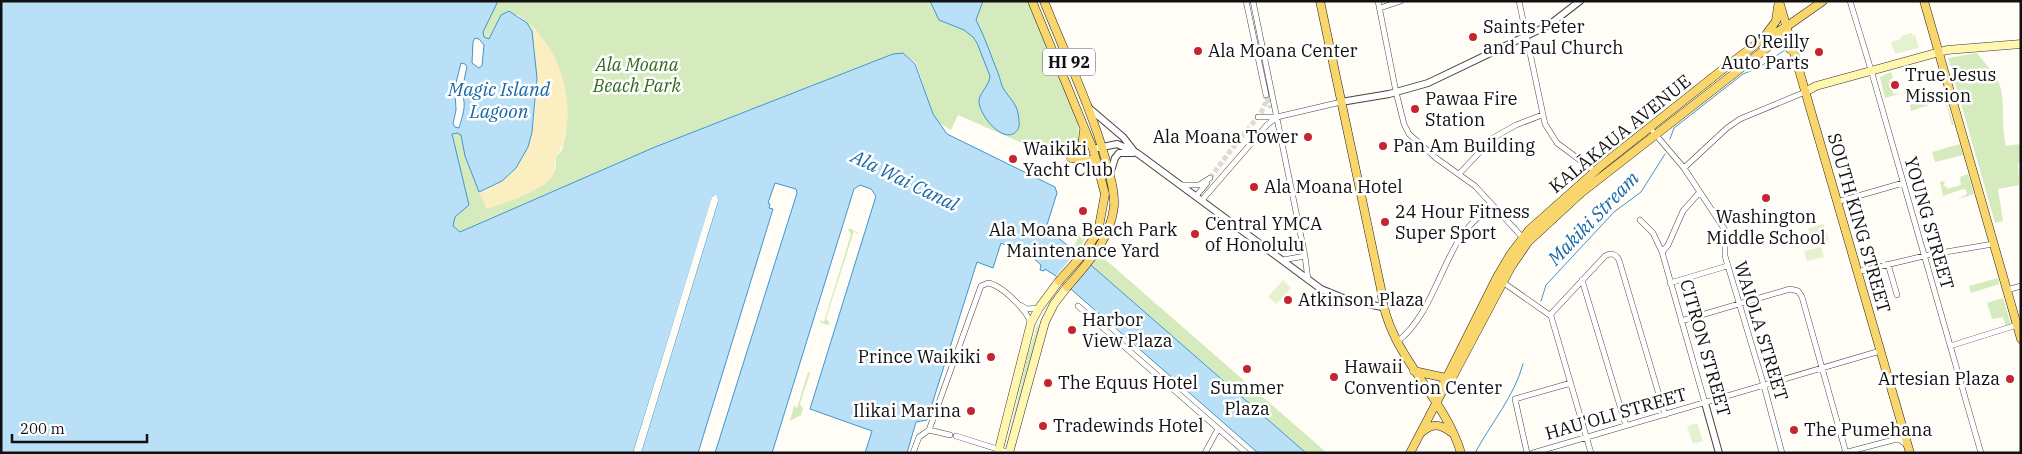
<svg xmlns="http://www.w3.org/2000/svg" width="2022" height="454" viewBox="0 0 2022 454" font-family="'IBM Plex Serif',serif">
<rect width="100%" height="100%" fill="#fffdf5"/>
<path fill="#d5ebbd" d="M498 1H1028L1077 119C1081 148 1080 158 1047 154L958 115 951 130 937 122 933 114 916 63 903 53 893 54 655 147 460 232 453 226 455 217 469 205 452 134 457 133 461 135 465 156 487 209 523 195 551 177 556 168V157L562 150 566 134 567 105 563 84 536 30 518 15H501L489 39 484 37 483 32Z
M1977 53C1985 64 1998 76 2001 89 2005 108 2001 127 2006 146L2021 144V163H2018L2019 185 1998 189 2003 221 1995 223 1948 58Z
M1891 72 1893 78 1889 80 1893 94 1902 93 1885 98 1880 77Z
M1944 95 1954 125H1952L1944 96 1928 100 1929 105 1911 111 1910 105Z
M1960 144 1963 155 1935 162 1932 152Z
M1968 174 1974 194 1958 199 1967 194 1966 190 1963 189 1943 196 1940 182 1945 181 1943 187 1946 186 1947 189 1961 185 1960 177Z
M1085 226 1091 230 1077 252 1072 249Z
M850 228 858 233 857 234 854 231 826 319 830 323 828 325 821 323 820 320 824 322 851 234 848 230Z
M1099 254 1327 453H1306L1091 265Z
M1998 278 1999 284 1971 293 1969 286Z
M2003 298 2011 325 2006 327 2003 317 1992 319 1987 303Z
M1038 323 1039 330 1008 440 1028 354Z
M808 372 810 373 800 404 803 408 801 415 790 421 794 405 797 408Z"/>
<path fill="#fbeec1" d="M527 23C559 48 573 94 566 134 565 144 558 152 556 158 555 165 556 170 552 177 539 193 506 202 487 209L479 192C486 189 497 185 503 180 510 173 524 155 528 147 539 122 540 46 527 23Z"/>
<path fill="#e6f2cf" d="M1912 33 1913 36 1915 35 1919 48 1895 54 1891 42 1901 39V36Z
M1824 224 1829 240 1813 245 1808 228Z
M1821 247 1824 257 1807 261 1804 251Z
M1283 280 1291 288 1276 304 1268 297Z
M1697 423 1703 441 1693 444 1687 426Z"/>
<path fill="#b9e0f7" stroke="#3f96cf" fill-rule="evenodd" d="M1 1H498L483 32 484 37 489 39 501 15 509 11 527 23 532 31 537 78 532 132 528 147 516 168 502 181 479 192 465 156 461 135 457 133 452 134 469 205 455 217 453 226 460 232 655 147 893 54 903 53 915 64 933 114 947 134 1055 187 1057 193 1046 228 1076 252 1306 453H1258L1056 276 1045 269 1044 271 1040 270 1041 265 1033 258 1001 243 993 268 977 262 927 420 916 422 907 453H865L872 431 810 409 876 196 871 189 860 185 854 189 772 453H715L797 193 796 189 775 183 768 203 770 204 769 208 773 209 698 453H641L718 201 713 196 633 453H1ZM475 38 479 39 484 45 482 66 479 68 472 63 473 42ZM461 63 465 64 467 67 463 85 458 86 456 83ZM455 92H459C469 100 462 117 459 128L455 127 453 124 456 110Z
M930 1H983L976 20C985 37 991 56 998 73 1000 78 1001 84 1003 88 1011 101 1018 103 1019 121 1020 127 1018 131 1013 134 999 140 978 113 979 100 981 91 989 86 990 76L977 43 973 37 964 30 939 20Z"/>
<path fill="#fffdf5" d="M716 195 718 201 641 453H638L715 198 636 453H633L712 197Z
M1076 252 1091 265 1070 289 1056 276Z"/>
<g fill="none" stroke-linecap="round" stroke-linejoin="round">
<path stroke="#3f96cf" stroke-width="1" d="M1670 139 1674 128 1743 74 1758 68 1785 50
M1541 301 1546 285 1614 212 1641 192 1665 154
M1475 453C1491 423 1514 397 1523 364"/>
<path stroke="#dbdad3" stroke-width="5" stroke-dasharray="5 2.5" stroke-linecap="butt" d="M1267 98 1271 108
M1210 178 1231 150 1261 113 1266 102V95"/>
<defs>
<path id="minor" d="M1246 1 1266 95
M1253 1 1305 256 1308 280
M1378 1 1396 92 1404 124 1409 134 1436 158 1475 186 1525 240
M1519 1 1545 124 1557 143 1596 172
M1850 1 1871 70 1981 453
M1380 8 1401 1
M1258 117H1277L1341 102
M1650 128 1684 168 1725 230V256L1764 386 1782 453
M1684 168 1727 128 1740 119 1805 92
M1459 174 1493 138 1516 125 1542 115
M1182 185H1199L1210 178
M1196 196 1207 183
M1202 200 1267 125 1277 117
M1837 202 1903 183
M1640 220 1653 233 1662 252 1705 403
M1662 252 1668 245 1683 211 1699 193
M1283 260 1305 256
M1888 264 1897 295
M1857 272 1928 255 1993 244
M1582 280 1626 426
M1501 281 1551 316 1591 453
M1670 283 1727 266
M2007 290 2021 286
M1020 305 1027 309 1039 308
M1078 306 1246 453
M1550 315 1605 256C1611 252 1616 254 1619 260L1665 415
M1681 321 1790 289 1798 291 1802 297 1846 453
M1397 342C1429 317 1439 271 1460 238 1468 225 1480 215 1492 206
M1950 346 2017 325
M929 430 950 435
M956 436 1010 453
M913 453 919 437 929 430 981 286 988 283C1002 285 1026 310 1031 323
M1205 453 1218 429
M1527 453 1515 399 1571 383
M1533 453 1880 351
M1844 453 1893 440H1900L1907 445"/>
<path id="tertiary" d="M1341 102 1389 94 1428 83 1549 25 1580 1
M1089 108 1123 137 1134 151
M1093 149 1117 144 1137 153 1321 289 1348 300 1382 307
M1110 174 1115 158 1119 153H1133
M1705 403 1719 453"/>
<path id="secondary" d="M1805 92 1816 86 1947 50 2021 44
M998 453 1031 323 1039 308 1059 281
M1009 453 1045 322 1054 304 1067 287"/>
<path id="primary" d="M1032 1 1093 149 1105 194 1098 232 1083 254 1059 281
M1044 1C1065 54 1091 107 1106 161 1110 176 1115 191 1114 206 1111 239 1087 264 1067 287
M1320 1 1381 289C1386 353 1443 393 1461 453
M1779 1 1910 453
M1924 1 2021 339
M1765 36 1776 21 1778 6
M1771 45 1782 43 1794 52
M1071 158 1082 147 1084 130
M1071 158C1082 161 1090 155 1098 166
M1414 371 1446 378
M1452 378 1511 267 1528 242 1581 193 1768 47 1785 28
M1422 432C1433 423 1440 424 1451 432
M1410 453 1442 392 1443 385 1497 277 1510 255 1529 230 1601 166 1722 70 1760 41 1786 27 1823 1"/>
</defs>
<use href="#minor" stroke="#444" stroke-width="6"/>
<use href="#tertiary" stroke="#444" stroke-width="8"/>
<use href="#secondary" stroke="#333" stroke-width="9"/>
<use href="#primary" stroke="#222" stroke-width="9"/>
<use href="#minor" stroke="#fff" stroke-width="5"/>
<use href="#tertiary" stroke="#fff" stroke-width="6"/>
<use href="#secondary" stroke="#fff6b0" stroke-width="8"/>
<use href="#primary" stroke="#f9d66b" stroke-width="8"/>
</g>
<g fill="#c4262e" stroke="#fff" stroke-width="2">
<circle cx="1473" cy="37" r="5"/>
<circle cx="1198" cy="51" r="5"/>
<circle cx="1819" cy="52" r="5"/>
<circle cx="1895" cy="85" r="5"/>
<circle cx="1415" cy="109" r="5"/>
<circle cx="1308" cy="137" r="5"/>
<circle cx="1383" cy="146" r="5"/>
<circle cx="1013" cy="159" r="5"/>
<circle cx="1254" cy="187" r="5"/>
<circle cx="1766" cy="198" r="5"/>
<circle cx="1083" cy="211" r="5"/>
<circle cx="1385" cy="222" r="5"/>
<circle cx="1195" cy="234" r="5"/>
<circle cx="1288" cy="300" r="5"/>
<circle cx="1072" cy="330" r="5"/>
<circle cx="991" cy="357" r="5"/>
<circle cx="1247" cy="369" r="5"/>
<circle cx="1334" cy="377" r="5"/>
<circle cx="2010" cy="379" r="5"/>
<circle cx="1048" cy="383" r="5"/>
<circle cx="971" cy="411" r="5"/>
<circle cx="1043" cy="426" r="5"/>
<circle cx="1794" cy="430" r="5"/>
</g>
<g text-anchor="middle" stroke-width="5" stroke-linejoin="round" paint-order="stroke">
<rect fill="#fff" stroke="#585858" stroke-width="1" x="1043" y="48.5" width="52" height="27" rx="4"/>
<g font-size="16" font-weight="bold" fill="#111">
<text x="1069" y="68">HI 92</text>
</g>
<g font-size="18" fill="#111" stroke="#fff" text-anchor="start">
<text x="1483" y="33">Saints Peter<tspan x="1483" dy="21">and Paul Church</tspan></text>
<text x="1809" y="48" text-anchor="end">O'Reilly<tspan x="1809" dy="21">Auto Parts</tspan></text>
<text x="1208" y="57">Ala Moana Center</text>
<text x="1905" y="81">True Jesus<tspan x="1905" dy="21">Mission</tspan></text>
<text x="1425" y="105">Pawaa Fire<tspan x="1425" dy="21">Station</tspan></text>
<text x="1298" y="143" text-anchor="end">Ala Moana Tower</text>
<text x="1393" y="152">Pan Am Building</text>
<text x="1023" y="155">Waikiki<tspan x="1023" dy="21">Yacht Club</tspan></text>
<text x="1264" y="193">Ala Moana Hotel</text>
<text x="1395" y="218">24 Hour Fitness<tspan x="1395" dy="21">Super Sport</tspan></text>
<text x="1766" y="223" text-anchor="middle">Washington<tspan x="1766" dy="21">Middle School</tspan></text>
<text x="1205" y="230">Central YMCA<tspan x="1205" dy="21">of Honolulu</tspan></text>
<text x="1083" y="236" text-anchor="middle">Ala Moana Beach Park<tspan x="1083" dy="21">Maintenance Yard</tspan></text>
<text x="1298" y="306">Atkinson Plaza</text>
<text x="1082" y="326">Harbor<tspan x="1082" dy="21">View Plaza</tspan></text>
<text x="981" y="363" text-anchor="end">Prince Waikiki</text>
<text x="1344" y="373">Hawaii<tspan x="1344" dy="21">Convention Center</tspan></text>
<text x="2000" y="385" text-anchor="end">Artesian Plaza</text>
<text x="1058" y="389">The Equus Hotel</text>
<text x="1247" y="394" text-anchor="middle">Summer<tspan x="1247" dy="21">Plaza</tspan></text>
<text x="961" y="417" text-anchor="end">Ilikai Marina</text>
<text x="1053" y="432">Tradewinds Hotel</text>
<text x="1804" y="436">The Pumehana</text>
</g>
<g font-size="18" font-style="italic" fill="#2f6b1f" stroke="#fff">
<text x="637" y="71">Ala Moana<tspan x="637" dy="21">Beach Park</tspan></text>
</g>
<g font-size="18" fill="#111" stroke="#fff">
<text transform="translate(1620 134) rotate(-39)" y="6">KALĀKAUA AVENUE</text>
<text transform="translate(1859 223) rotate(74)" y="6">SOUTH KING STREET</text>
<text transform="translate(1929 223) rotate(74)" y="6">YOUNG STREET</text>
<text transform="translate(1761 331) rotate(73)" y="6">WAIOLA STREET</text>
<text transform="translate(1705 348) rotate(74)" y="6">CITRON STREET</text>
<text transform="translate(1616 414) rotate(-16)" y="6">HAU'OLI STREET</text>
</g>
<g font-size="19" font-style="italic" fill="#1768a6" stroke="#fff">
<text x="499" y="96">Magic Island<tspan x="499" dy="22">Lagoon</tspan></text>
<text transform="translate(905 180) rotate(26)" y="7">Ala Wai Canal</text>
<text transform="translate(1593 218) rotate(-46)" y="7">Makiki Stream</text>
</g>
</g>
<rect width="2022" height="454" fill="none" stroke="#111111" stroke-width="5"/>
<path d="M12 434v8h135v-8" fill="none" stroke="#111111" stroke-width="2.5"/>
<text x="20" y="434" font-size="15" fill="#111111" stroke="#ffffff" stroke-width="4" paint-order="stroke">200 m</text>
</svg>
